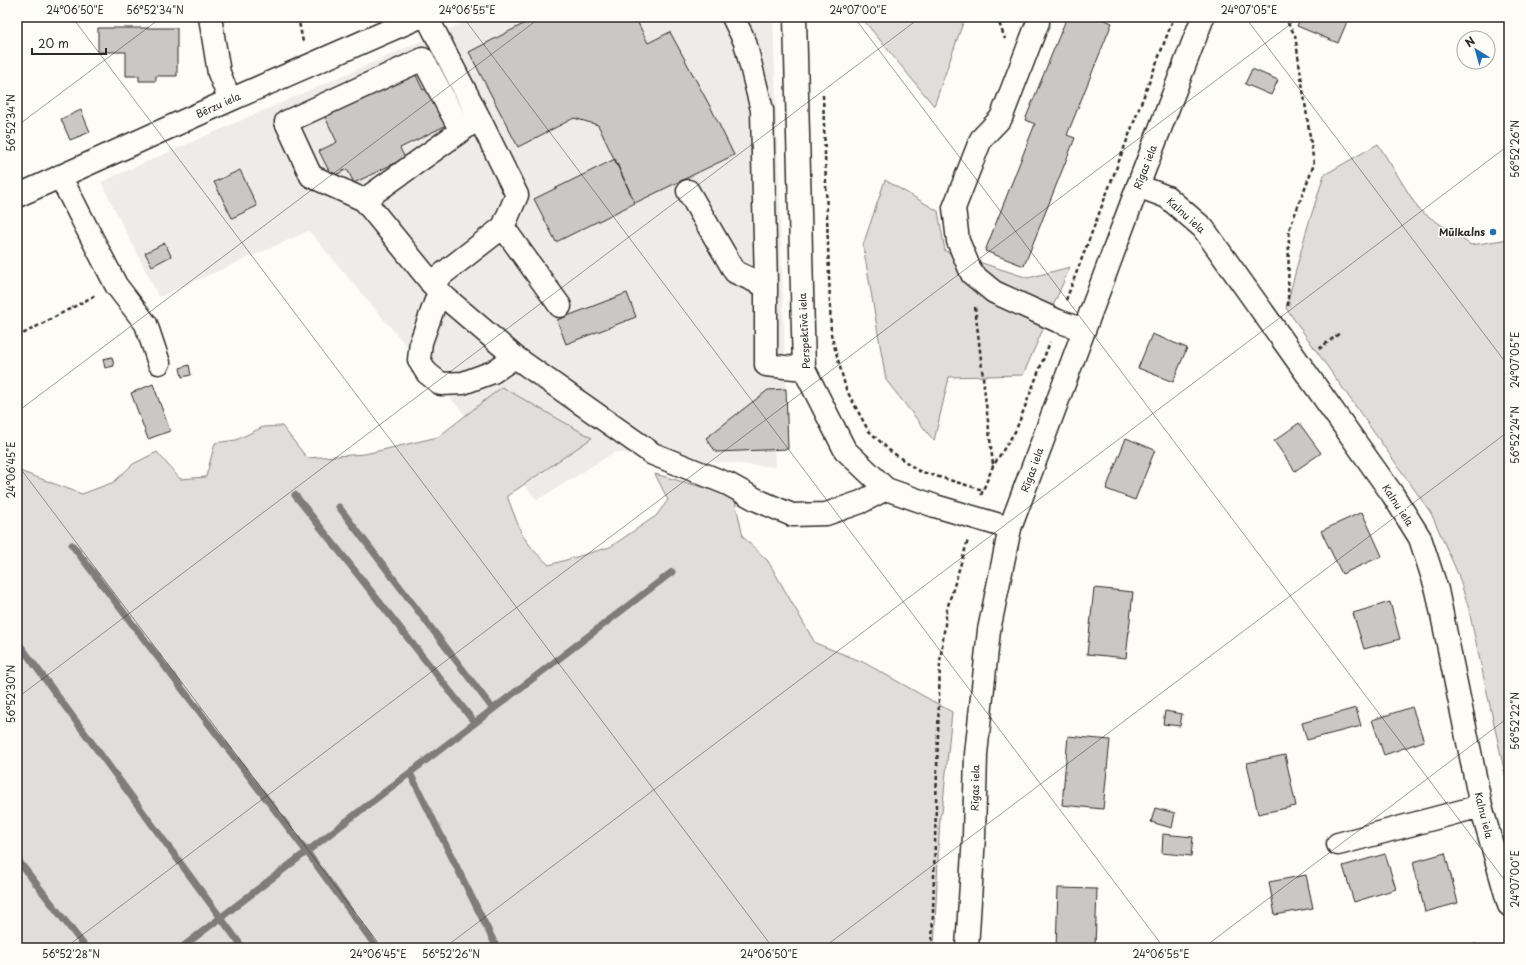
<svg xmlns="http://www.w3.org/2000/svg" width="1526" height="965" viewBox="0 0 1526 965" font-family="'Playpen Sans',sans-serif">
<rect width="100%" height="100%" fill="#fdfcf7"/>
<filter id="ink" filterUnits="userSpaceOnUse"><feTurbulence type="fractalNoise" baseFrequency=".025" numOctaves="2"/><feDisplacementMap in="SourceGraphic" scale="8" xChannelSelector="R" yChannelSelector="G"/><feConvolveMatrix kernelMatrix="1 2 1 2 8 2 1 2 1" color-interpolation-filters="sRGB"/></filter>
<g filter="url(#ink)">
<path fill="#edece8" d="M476 17H773L788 449H774L775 467 615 452 537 500 309 231 159 297 101 182Z"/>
<path fill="#dfdeda" stroke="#858482" d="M861 17H965L934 106Z
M1378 144 1419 210 1471 245 1509 239V792L1468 606 1458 574 1431 513 1286 308 1306 232 1324 175Z
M885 180 938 211 945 251 1028 278 1070 267 1023 375 949 377 934 441 886 380 863 245Z
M502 387 592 438 507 496 522 535 535 552 549 565 610 547 656 516 668 500 655 474 734 496 743 537 768 561 815 643 863 662 952 712 942 813 940 815 934 948H17V470L82 494 114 482 133 464 157 452 180 479 206 477 215 443 236 440 263 427 282 426 307 458 365 454 438 437Z"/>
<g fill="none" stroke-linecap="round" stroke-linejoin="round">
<path stroke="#7e7d7b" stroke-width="7" d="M295 495 475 723
M339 507 493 709
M72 545 307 852 377 948
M17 641 243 948
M410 773 497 948
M17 859 86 948
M181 948 672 572"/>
</g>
<path fill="#c9c8c4" stroke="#2b2b2b" d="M537 17H635L648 43 670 32 712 110 734 155 635 203 598 125 574 118 518 147 469 52Z
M1067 17H1098L1112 23 1067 135 1075 138 1024 266 985 251 1035 124 1025 120Z
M1301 17H1312L1318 20 1320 17H1349L1338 43 1297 26Z
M98 28H177V76H156V81H139V76H126V52H98Z
M1252 69 1278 80 1271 95 1245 84Z
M415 73 423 90 431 86 449 124 400 148 405 158 354 183 347 169 332 177 319 151 337 142 325 117Z
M81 110 90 132 70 140 61 119Z
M615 159 635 203 556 242 534 199Z
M240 170 257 206 232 218 214 182Z
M165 243 171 256 152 266 145 253Z
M627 293 636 317 566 344 557 320Z
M1152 334 1187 348 1173 382 1138 368Z
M112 357 114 366 105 368 103 359Z
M189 365 191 375 182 377 180 368Z
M153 384 170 431 148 439 131 393Z
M786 389 788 449 716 452 706 438 768 390Z
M1299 423 1321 453 1295 471 1274 441Z
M1126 438 1155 450 1135 500 1106 489Z
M1362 512 1382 556 1342 574 1321 531Z
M1094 588 1133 592 1126 658 1087 654Z
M1390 602 1400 639 1364 649 1353 613Z
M1412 707 1424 741 1384 755 1372 720Z
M1356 708 1361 726 1307 740 1302 723Z
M1165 711 1182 714 1180 726 1163 724Z
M1068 736 1110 740 1103 809 1062 805Z
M1285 755 1296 806 1258 814 1247 763Z
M1155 808 1175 813 1172 828 1151 822Z
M1163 834 1193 837 1191 856 1162 853Z
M1445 853 1458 903 1425 912 1413 862Z
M1385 854 1396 889 1354 902 1343 866Z
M1306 875 1313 908 1275 915 1269 882Z
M1058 888 1097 889 1095 948H1056Z
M1476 944 1477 948H1456Z"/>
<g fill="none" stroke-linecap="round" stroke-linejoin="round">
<defs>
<path id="minor" d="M210 17 219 73 230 100
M733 17 745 42 762 110 766 286V365L804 369
M795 17 804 369 845 450 886 489 935 506 1010 528
M1038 22 1001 118 981 139 954 208 958 241 972 274 994 292 1058 321 1084 330
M461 131 423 59 286 122 311 176 364 200 439 292 515 357 653 454 728 484 757 500 792 515 826 514 861 502 886 489
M60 176 116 285 146 324 159 363
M1138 186 1167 197 1203 228 1393 495 1420 538 1437 590 1481 806 1509 905
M688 191 735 272 766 286
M17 196 230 100 420 17
M364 200 479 118 427 17
M503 227 560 306
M431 283 503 227 517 195 479 118
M439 292 421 342 419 360 427 373 441 384 463 383 493 372 515 357
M1338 844 1481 806"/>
<path id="major" d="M967 948 974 836 976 754 989 630 1010 528 1138 186 1203 17"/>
</defs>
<use href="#minor" stroke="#2b2b2b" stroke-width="25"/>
<use href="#major" stroke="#2b2b2b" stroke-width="25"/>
<path stroke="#2b2b2b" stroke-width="2.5" stroke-dasharray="4 3" stroke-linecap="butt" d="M298 17 303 42
M997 17 1005 39
M1284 17 1295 35 1314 164 1289 230 1288 306
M233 18 242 17
M823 95 831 334 846 389 868 430 889 450 919 471 983 490
M1066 300 1174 17
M975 307 993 465
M17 337 96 295
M1319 349 1341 332
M981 495 993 466 1016 430 1050 342
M932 948 940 662 947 609 968 540"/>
<use href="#minor" stroke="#fdfcf7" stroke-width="22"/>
<use href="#major" stroke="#fdfcf7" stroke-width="22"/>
</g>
</g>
<path fill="none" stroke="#2b2b2b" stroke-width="1" stroke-opacity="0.45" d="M72 17 773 948M463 17 1164 948M854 17 1509 886M1245 17 1509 367M17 126 162 17M17 412 541 17M17 464 382 948M17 698 921 17M65 948 1300 17M444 948 1509 145M823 948 1509 431M1203 948 1509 717"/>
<circle fill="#1f6fb2" stroke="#fdfcf7" stroke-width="1.5" cx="1493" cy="232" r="4"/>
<g text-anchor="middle" stroke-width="3" stroke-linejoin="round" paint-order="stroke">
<g font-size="10" fill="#2b2b2b" stroke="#fdfcf7">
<text transform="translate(218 105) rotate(-24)" y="4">Bērzu iela</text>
<text transform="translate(1145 167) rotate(-69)" y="4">Rīgas iela</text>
<text transform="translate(1186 215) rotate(42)" y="4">Kalnu iela</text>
<text transform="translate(804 331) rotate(-93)" y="4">Perspektīvā iela</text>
<text transform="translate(1032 470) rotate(-70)" y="4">Rīgas iela</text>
<text transform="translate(1398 505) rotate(57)" y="4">Kalnu iela</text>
<text transform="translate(975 788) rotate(-89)" y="4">Rīgas iela</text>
<text transform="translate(1484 815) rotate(76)" y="4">Kalnu iela</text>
</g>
<g font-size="10" font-weight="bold" fill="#2b2b2b" stroke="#fdfcf7" text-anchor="end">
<text x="1485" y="236">Mūlkalns</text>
</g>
</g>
<rect width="1526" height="965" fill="none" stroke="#fdfcf7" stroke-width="44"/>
<g transform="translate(1476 50) rotate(323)"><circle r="19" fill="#fdfcf7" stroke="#a9a8a5"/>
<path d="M0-3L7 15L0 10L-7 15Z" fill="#1f6fb2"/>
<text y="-6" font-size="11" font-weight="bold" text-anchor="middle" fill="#2b2b2b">N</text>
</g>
<path d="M32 48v6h74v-6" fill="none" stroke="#2b2b2b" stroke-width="2"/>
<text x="38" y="48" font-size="12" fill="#2b2b2b" stroke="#fdfcf7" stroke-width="3" paint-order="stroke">20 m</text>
<rect x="22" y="22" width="1482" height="921" fill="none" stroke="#2b2b2b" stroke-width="1.5"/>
<g font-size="10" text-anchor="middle" fill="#2b2b2b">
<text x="75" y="14">24°06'50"E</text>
<text x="155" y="14">56°52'34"N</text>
<text x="467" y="14">24°06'55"E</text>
<text x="858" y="14">24°07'00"E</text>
<text x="1249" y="14">24°07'05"E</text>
<text transform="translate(11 123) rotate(-90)" y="4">56°52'34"N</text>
<text transform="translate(1515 149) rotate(-90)" y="4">56°52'26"N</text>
<text transform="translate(1515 360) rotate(-90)" y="4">24°07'05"E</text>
<text transform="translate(1515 435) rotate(-90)" y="4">56°52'24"N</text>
<text transform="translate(11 470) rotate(-90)" y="4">24°06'45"E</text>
<text transform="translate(11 694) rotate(-90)" y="4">56°52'30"N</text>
<text transform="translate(1515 721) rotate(-90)" y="4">56°52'22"N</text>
<text transform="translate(1515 879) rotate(-90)" y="4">24°07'00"E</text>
<text x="71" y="958">56°52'28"N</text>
<text x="378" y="958">24°06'45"E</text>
<text x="451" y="958">56°52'26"N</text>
<text x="769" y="958">24°06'50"E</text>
<text x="1161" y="958">24°06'55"E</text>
</g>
</svg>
